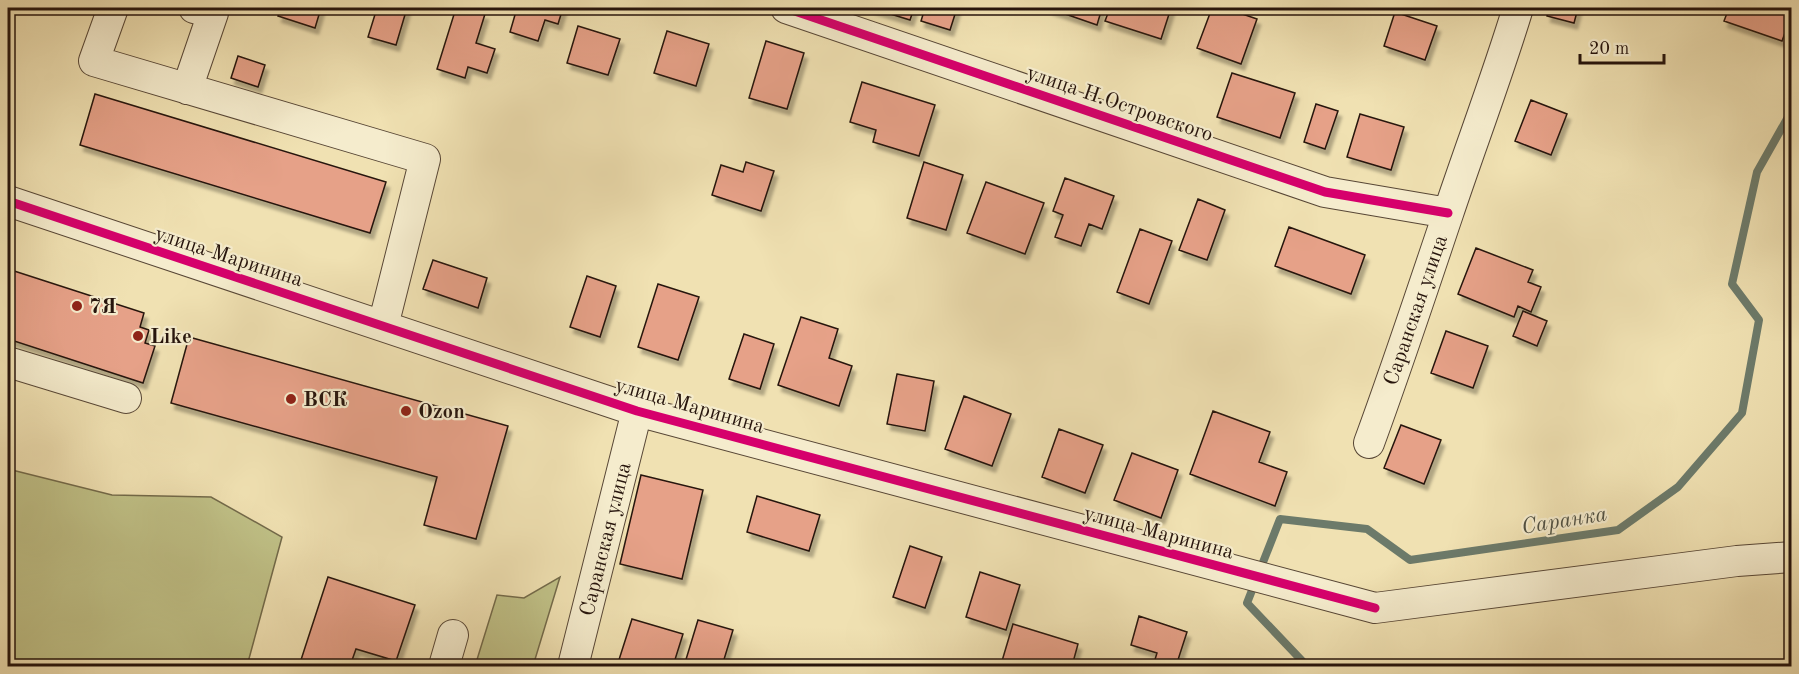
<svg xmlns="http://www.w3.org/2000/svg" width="1799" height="674" viewBox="0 0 1799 674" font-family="'Old Standard TT',serif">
<defs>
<filter id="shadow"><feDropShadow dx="3.5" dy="6" stdDeviation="1.5" flood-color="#0004"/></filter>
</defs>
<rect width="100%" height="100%" fill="#f0e1b2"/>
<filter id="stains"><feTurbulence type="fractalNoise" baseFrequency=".00333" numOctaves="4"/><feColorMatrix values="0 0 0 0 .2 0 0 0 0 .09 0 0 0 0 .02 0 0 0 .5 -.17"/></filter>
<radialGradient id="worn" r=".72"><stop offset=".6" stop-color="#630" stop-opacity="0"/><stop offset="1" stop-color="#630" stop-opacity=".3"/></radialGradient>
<path fill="#c0c187" stroke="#736a4a" stroke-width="1.5" d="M8 469 112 495 211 497 282 537 247 666H8Z
M560 577 533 666H475L497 595 524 598Z"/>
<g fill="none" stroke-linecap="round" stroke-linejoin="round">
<path stroke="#6c7a6a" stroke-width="8" d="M1307 666 1247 603 1280 519 1367 529 1410 560 1618 530 1678 487 1742 413 1759 320 1732 284 1757 172 1792 110"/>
</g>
<path fill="#e6a188" stroke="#26140c" stroke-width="1.5" filter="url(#shadow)" d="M281 8H321L315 28 278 16Z
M377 8H407L396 45 368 37Z
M456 8H462L485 14 476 43 495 49 487 73 468 67 465 78 437 69Z
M517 8H563L558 24 545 20 538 41 510 32Z
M871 8H914L910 20Z
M925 8H957L950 30 921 21Z
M1048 8H1102L1097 25Z
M1110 8H1171L1161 39 1105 21Z
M1212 8H1225L1257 19 1241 64 1197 48Z
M1549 8H1578L1574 23 1547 16Z
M1729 8H1792V14L1782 41 1724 21Z
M1395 12 1437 26 1425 60 1384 46Z
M578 26 620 39 608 75 567 63Z
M667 31 709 44 696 86 654 73Z
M766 41 804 53 787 109 749 98Z
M238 56 265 65 258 87 231 78Z
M1232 73 1295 93 1280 138 1217 117Z
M862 82 935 105 919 156 873 142 876 130 850 122Z
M95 94 386 182 370 233 80 145Z
M1531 100 1567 114 1551 155 1515 141Z
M1316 104 1338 111 1325 149 1304 142Z
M1360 114 1404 127 1391 170 1347 157Z
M746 162 774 171 761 211 712 195 721 165 743 172Z
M924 162 963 175 946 230 907 218Z
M1065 178 1114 196 1102 229 1089 224 1081 246 1055 237 1063 215 1053 211Z
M986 182 1044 203 1025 254 967 233Z
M1198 199 1225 210 1207 260 1179 250Z
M1289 227 1365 255 1351 294 1275 266Z
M1140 229 1172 241 1149 304 1117 292Z
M1476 248 1533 270 1528 282 1541 287 1531 312 1518 306 1514 317 1458 294Z
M433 260 487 278 478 308 423 289Z
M8 269 144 313 140 327 149 330 145 343 155 346 143 383 8 339Z
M587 276 616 286 600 337 570 327Z
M658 284 699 297 678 360 638 347Z
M1523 311 1547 321 1537 346 1513 336Z
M801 317 838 329 829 358 852 366 839 406 778 385Z
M1446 331 1488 346 1473 388 1431 373Z
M744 334 774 344 760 389 729 379Z
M189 337 508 426 476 539 424 525 437 477 171 403Z
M897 374 934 381 925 431 887 424Z
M964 396 1011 414 992 466 945 449Z
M1213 411 1270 432 1259 462 1287 472 1275 506 1190 474Z
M1401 425 1441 440 1424 484 1384 468Z
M1059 429 1103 445 1085 493 1042 477Z
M1132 453 1178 470 1161 518 1114 500Z
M641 475 703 490 682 579 620 564Z
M757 496 820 515 809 551 747 532Z
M910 546 942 557 925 608 893 597Z
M980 572 1020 585 1006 630 966 617Z
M328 577 415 605 396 661 356 649 350 666H299Z
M1139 616 1187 632 1176 666H1153L1157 653 1131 645Z
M632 619 683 634 673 666H617Z
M698 620 733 630 722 666H684Z
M1013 624 1078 644 1072 666H1019L1002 661Z"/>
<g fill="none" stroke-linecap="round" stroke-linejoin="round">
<defs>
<path id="minor" d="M113 8 94 61 425 159 383 326
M786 8 1325 192 1448 213
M187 89 213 13 194 8
M8 201 637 411 1375 608 1737 561 1792 557
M8 362 126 398
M1369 443C1397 367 1422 291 1448 214 1471 145 1497 77 1518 8
M444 666 453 635
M573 666 637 411"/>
</defs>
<use href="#minor" stroke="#584736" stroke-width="32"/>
<use href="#minor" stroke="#f5eccd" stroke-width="30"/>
<defs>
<path id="cycleway" d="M786 8 1325 192 1448 213
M8 201 637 411 1375 608"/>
</defs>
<use href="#cycleway" stroke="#f5eccd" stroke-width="13"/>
<use href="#cycleway" stroke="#d6006c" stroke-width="9"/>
</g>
<g fill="#8f2418" stroke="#f5eccd" stroke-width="2">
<circle cx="77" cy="306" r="6"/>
<circle cx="138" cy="336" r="6"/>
<circle cx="291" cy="399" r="6"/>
<circle cx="406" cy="411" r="6"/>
</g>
<g text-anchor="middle" stroke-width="4.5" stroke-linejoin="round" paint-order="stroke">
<g font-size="21" fill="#26140c" stroke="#f5eccd">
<text transform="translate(1120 103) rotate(19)" y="7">улица Н.Островского</text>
<text transform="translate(229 256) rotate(18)" y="7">улица Маринина</text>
<text transform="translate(1415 310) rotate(-71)" y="7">Саранская улица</text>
<text transform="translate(690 405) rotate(16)" y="7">улица Маринина</text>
<text transform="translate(1159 532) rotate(15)" y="7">улица Маринина</text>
<text transform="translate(605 539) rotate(-76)" y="7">Саранская улица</text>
</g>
<g font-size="21" font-weight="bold" fill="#26140c" stroke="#f5eccd" text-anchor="start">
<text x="89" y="313">7Я</text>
<text x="150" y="343">Like</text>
<text x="303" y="406">ВСК</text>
<text x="418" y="418">Ozon</text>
</g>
<g font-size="22" font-style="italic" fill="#4f5043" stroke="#f5eccd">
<text transform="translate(1564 519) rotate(-9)" y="8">Саранка</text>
</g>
</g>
<rect width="1799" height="674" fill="none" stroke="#f0e1b2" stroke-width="30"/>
<rect x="9" y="9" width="1781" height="656" fill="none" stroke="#26140c" stroke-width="3"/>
<rect x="15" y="15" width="1769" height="644" fill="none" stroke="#26140c" stroke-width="1.5"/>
<path d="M1580 54v9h84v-9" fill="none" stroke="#26140c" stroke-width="3"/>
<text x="1589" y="54" font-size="18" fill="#26140c" stroke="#f5eccd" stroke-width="4.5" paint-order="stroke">20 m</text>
<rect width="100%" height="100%" filter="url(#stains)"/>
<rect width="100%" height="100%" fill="url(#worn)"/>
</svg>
